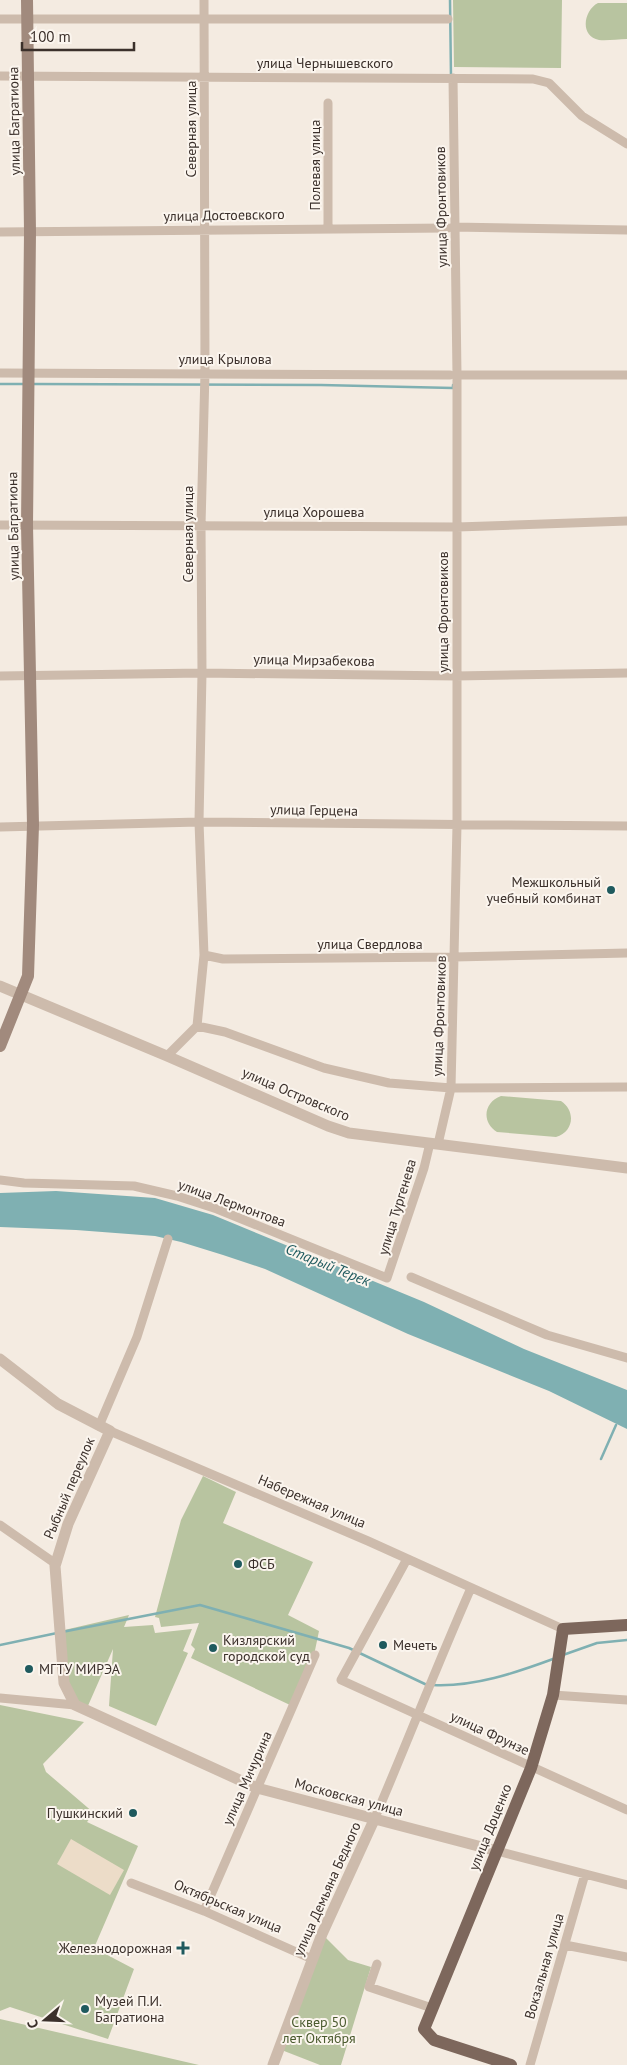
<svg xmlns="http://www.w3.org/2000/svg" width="627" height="2065" viewBox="0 0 627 2065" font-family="'PT Sans',sans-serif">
<rect width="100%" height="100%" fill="#f4ebe1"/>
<path fill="#b8c4a0" d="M453 0H562L561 68 454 67Z
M598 3H627V39C618 39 607 41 599 40 579 36 584 10 598 3Z
M501 1096 561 1101C576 1111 574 1132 556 1137L497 1132C481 1122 484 1102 501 1096Z
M203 1476 236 1492 223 1523 313 1562 288 1615 319 1631 313 1660 290 1705 191 1658 195 1649 191 1645 199 1623 161 1627 159 1618 155 1617 181 1520Z
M129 1615 124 1627 153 1625 155 1633 192 1629 183 1651 188 1653 156 1726 109 1706 113 1649 87 1708 76 1703 65 1684 60 1631Z
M0 1705 84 1722 43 1764 46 1772 94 1813 87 1822 138 1846 94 1948 134 1969 108 2039 10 2007 0 2011Z
M322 1934 348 1960 371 1967 341 2065H320L279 2049Z
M0 2019 199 2065H0Z"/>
<path fill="#ecdcc8" d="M71 1839 124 1870 110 1895 57 1864Z"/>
<path fill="#7fb0b2" d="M56 1191 155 1198 213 1215 424 1302 524 1349 627 1390V1429L549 1391 408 1334 265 1269 223 1255 181 1242 155 1236 76 1230 0 1227V1193Z"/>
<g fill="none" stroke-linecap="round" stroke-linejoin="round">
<path stroke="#7fb0b2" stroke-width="2.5" d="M450 0 451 77
M0 384H23
M31 384 321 385 453 388V385
M601 1459 616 1425
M62 1632 200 1605 349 1648 427 1685
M0 1645 57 1633
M563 1655 597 1643 627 1640
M433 1685C474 1687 515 1673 553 1659"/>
<path stroke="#cdbbac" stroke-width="9" d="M0 19H448
M0 76 533 79 549 83 582 116 627 144
M453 227 627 230
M328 228V103
M0 232 448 228
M0 373 450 375
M455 375H627
M0 525 457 527 627 521
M0 676 202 673 456 676 627 673
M0 827 199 822 627 826
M204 955 223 959 454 957 627 953
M197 1026 225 1032 324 1068 389 1083 451 1088 627 1087
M167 1056 197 1026 204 955 199 822 202 673 201 525 205 372 204 0
M438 1144 451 1088 457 825V375L453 78
M0 1180 24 1183 134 1186 177 1196 217 1209 387 1278 424 1168 430 1143
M411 1277 547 1335 627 1358
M99 1426 137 1337 168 1239
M110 1431 368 1541 563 1629
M0 1525 56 1564
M407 1559 341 1680 627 1810
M553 1695 627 1700
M0 1698 75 1705
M374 1820C407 1743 437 1665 471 1588
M497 1851 627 1885
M131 1883 204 1911 312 1959
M204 1911 315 1655
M565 1945 627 1957
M377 1964 369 1987 432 2008
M530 2065 585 1874"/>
<path stroke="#cdbbac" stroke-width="11" d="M0 986 167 1056 328 1126 349 1133 627 1168
M0 1359 58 1404 110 1431 68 1524 55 1566 64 1683 75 1705 257 1788 497 1851
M273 2065 322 1934 374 1820"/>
<path stroke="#a18a7d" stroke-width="12" d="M0 1046 28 976 33 825 27 525 30 232 27 0"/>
<path stroke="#7d675c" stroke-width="12" d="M511 2065 434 2040 424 2029 531 1768 553 1695 563 1629 627 1625"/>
</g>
<g fill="#1f5a5e" stroke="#fbf5ee" stroke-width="2">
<circle cx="611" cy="890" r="5"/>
<circle cx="238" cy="1564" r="5"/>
<circle cx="383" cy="1645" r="5"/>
<circle cx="213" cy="1648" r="5"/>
<circle cx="29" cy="1669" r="5"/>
<circle cx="133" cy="1813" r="5"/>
<path d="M180.5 1940.5h5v5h5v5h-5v5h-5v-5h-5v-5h5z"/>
<circle cx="85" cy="2009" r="5"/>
</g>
<g text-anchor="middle" stroke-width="4" stroke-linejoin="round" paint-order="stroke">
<g font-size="14" fill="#3b302b" stroke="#fbf5ee">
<text x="325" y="68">улица Чернышевского</text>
<text transform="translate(14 121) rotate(-91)" y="5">улица Багратиона</text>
<text transform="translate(191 129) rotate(-90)" y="5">Северная улица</text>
<text transform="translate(315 165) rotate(-90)" y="5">Полевая улица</text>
<text transform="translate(441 207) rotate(-91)" y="5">улица Фронтовиков</text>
<text transform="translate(224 215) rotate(-1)" y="5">улица Достоевского</text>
<text x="225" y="364">улица Крылова</text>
<text x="314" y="517">улица Хорошева</text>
<text transform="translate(13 526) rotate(-91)" y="5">улица Багратиона</text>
<text transform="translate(188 534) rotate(-90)" y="5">Северная улица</text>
<text transform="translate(443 612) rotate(-90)" y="5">улица Фронтовиков</text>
<text transform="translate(314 660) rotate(1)" y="5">улица Мирзабекова</text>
<text transform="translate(314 810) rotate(1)" y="5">улица Герцена</text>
<text x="370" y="949">улица Свердлова</text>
<text transform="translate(439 1016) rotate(-88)" y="5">улица Фронтовиков</text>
<text transform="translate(296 1094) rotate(23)" y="5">улица Островского</text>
<text transform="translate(232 1203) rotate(20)" y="5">улица Лермонтова</text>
<text transform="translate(397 1207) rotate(-73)" y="5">улица Тургенева</text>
<text transform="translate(69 1488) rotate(-67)" y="5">Рыбный переулок</text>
<text transform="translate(312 1501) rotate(23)" y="5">Набережная улица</text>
<text transform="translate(490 1733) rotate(25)" y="5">улица Фрунзе</text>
<text transform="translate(247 1778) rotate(-66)" y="5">улица Мичурина</text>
<text transform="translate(349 1797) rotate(15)" y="5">Московская улица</text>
<text transform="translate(490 1827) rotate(-68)" y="5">улица Доценко</text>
<text transform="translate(327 1889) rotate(-66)" y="5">улица Демьяна Бедного</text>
<text transform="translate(228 1906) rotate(23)" y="5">Октябрьская улица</text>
<text transform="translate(544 1966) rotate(-74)" y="5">Вокзальная улица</text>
</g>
<g font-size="14" fill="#3b302b" stroke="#fbf5ee" text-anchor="start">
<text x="601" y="887" text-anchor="end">Межшкольный<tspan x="601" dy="16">учебный комбинат</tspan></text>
<text x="248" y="1569">ФСБ</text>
<text x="223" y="1645">Кизлярский<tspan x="223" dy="16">городской суд</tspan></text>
<text x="393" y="1650">Мечеть</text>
<text x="39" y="1674">МГТУ МИРЭА</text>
<text x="123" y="1818" text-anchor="end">Пушкинский</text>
<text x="172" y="1953" text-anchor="end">Железнодорожная</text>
<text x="95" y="2006">Музей П.И.<tspan x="95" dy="16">Багратиона</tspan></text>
</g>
<g font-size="14" fill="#4a5a2e" stroke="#fbf5ee">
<text x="319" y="2027">Сквер 50<tspan x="319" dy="16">лет Октября</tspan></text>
</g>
<g font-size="15" font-style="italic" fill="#1f5a5e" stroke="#fbf5ee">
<text transform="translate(328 1265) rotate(22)" y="5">Старый Терек</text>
</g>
</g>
<g transform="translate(45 2020) rotate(251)" stroke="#fbf5ee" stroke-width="4" paint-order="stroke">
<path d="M0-4L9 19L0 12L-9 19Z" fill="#3b302b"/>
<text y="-8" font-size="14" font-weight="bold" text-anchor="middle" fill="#3b302b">С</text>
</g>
<path d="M22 42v8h112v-8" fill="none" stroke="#3b302b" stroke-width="2.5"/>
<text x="30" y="42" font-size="15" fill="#3b302b" stroke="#fbf5ee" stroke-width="4" paint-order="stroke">100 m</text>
</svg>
